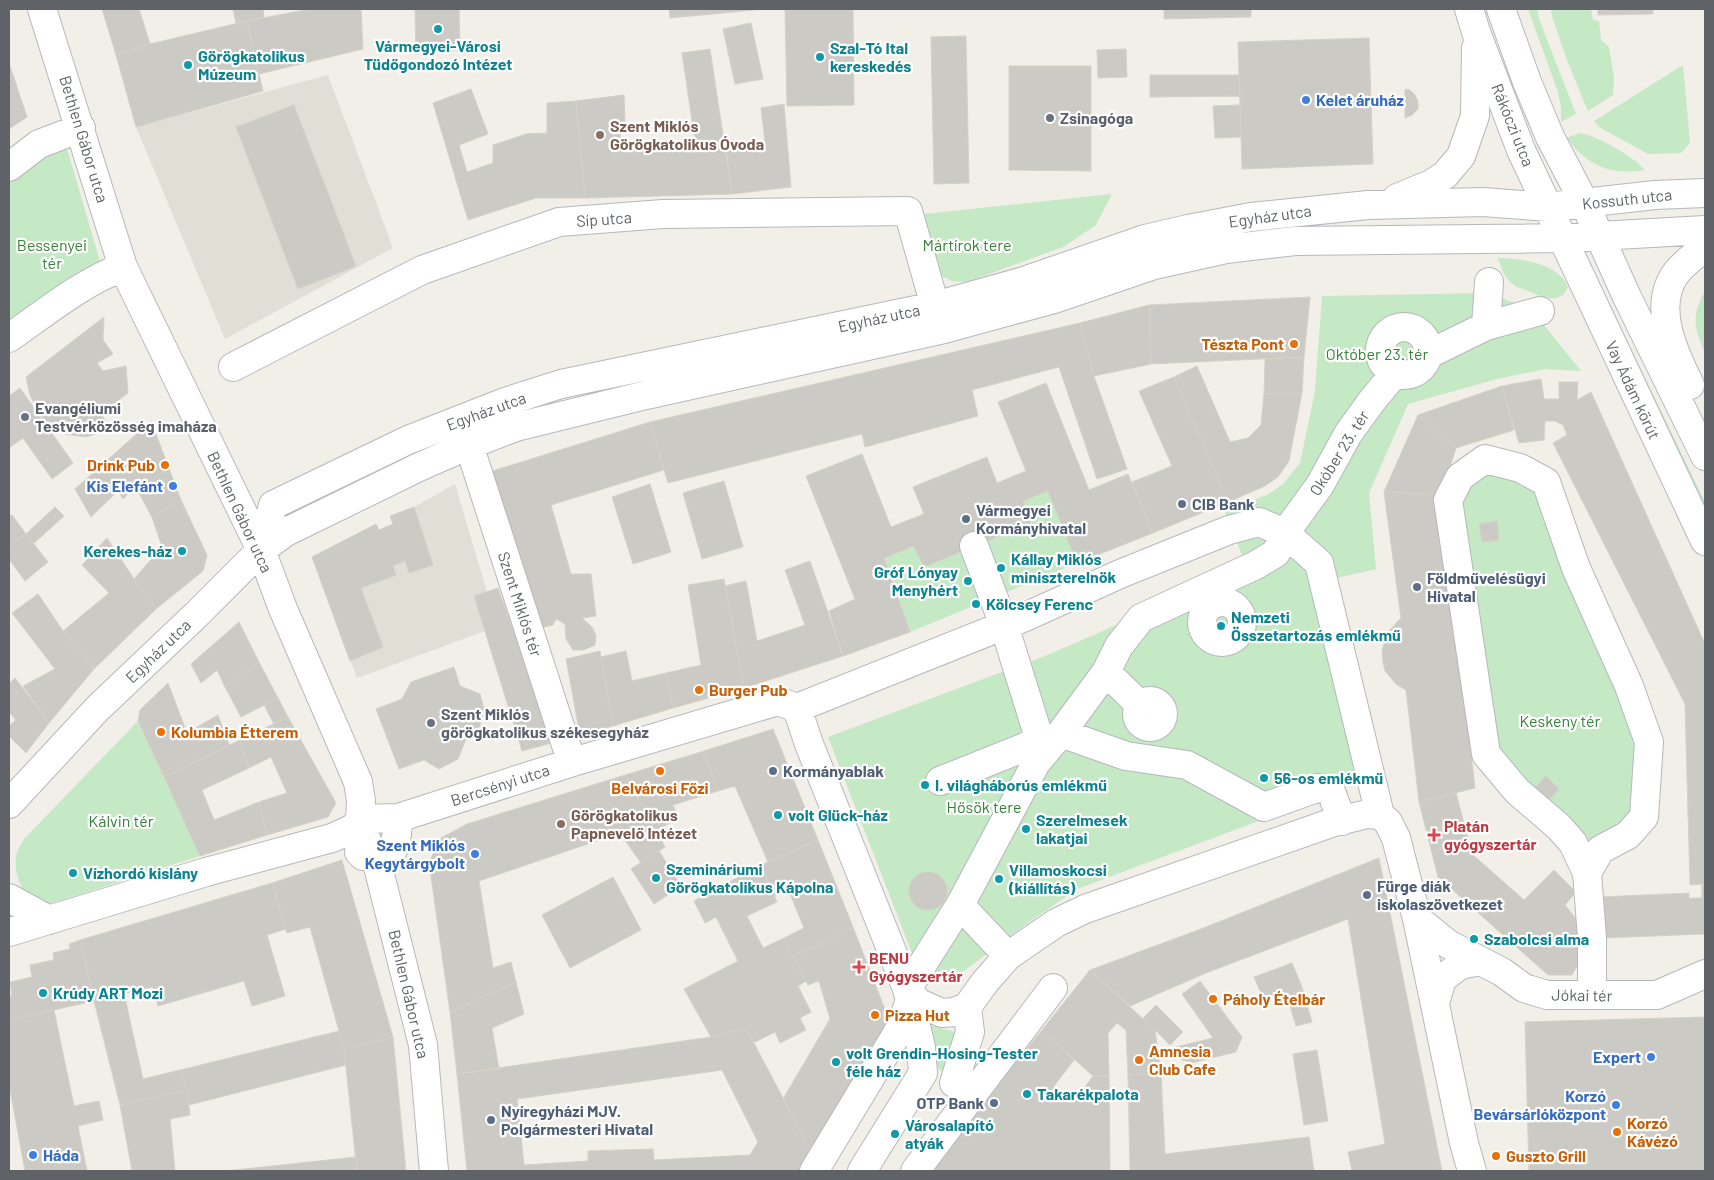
<svg xmlns="http://www.w3.org/2000/svg" width="1714" height="1180" viewBox="0 0 1714 1180" font-family="Barlow,sans-serif">
<rect width="100%" height="100%" fill="#f1efe8"/>
<path fill="#e1ded6" d="M328 75 393 248 225 339 136 127Z
M455 484 487 592 474 597 485 631 357 678 312 557 376 524 379 530 393 524 390 516 414 507Z"/>
<path fill="#c5e8c5" d="M1528 9H1537L1539 19 1576 114 1561 122V108L1558 92Z
M1553 9H1591L1593 20 1599 21 1601 40 1609 47 1614 78 1613 95 1588 111C1574 78 1561 46 1551 12Z
M1683 65 1690 143 1681 153 1648 154 1599 127 1594 121Z
M1580 133C1599 137 1631 155 1645 170 1611 175 1588 167 1567 138Z
M63 135 104 275 9 338V167Z
M1112 194 1096 225 1063 247 967 282 952 281 938 274 924 214Z
M1498 258C1521 259 1558 262 1568 287 1560 306 1542 297 1528 291 1524 289 1517 288 1514 285 1505 279 1501 268 1498 258Z
M1705 291V353C1694 328 1691 316 1705 291Z
M1488 293 1531 309 1581 371 1545 369 1497 379 1408 404 1369 493 1376 569 1315 583 1358 773 1323 797 1077 889 1022 927 947 984 914 958 828 737 1050 654 1247 568 1225 512 1269 494 1283 484 1300 463 1315 391 1322 296Z
M1605 295 1705 502V516L1600 297Z
M1487 463 1542 486 1645 744 1641 815 1586 848 1490 751 1453 501Z
M1048 491 1077 563 910 632 884 558 914 546 924 567 1031 523 1023 501Z
M138 721 200 856 62 900C54 902 43 907 35 902 21 894 12 868 17 853 18 848 22 843 24 839Z
M928 1025 960 1033 945 1074 927 1058Z"/>
<path fill="#cccac5" stroke="#d6d1c6" fill-rule="evenodd" d="M102 9H139L150 44 116 55Z
M233 9H263L264 17 236 23Z
M310 9H361L363 49 259 74 247 21Z
M415 9H459L460 50 416 54Z
M669 9H765L670 18Z
M785 9H853L854 105 787 106Z
M1164 9H1251V17L1164 19Z
M1598 9H1653V14L1598 15Z
M247 21 263 91 136 127 116 55 150 44Z
M751 23 763 79 735 84 723 29Z
M966 36 969 183 934 184 931 37Z
M1369 38 1373 164 1242 169 1238 42Z
M710 49 732 194 585 198 576 101 624 95 625 122 620 123 621 152 696 148 682 53Z
M1126 49 1127 77 1098 78 1097 50Z
M9 63 27 117 9 129Z
M1009 66H1091V171L1009 170Z
M1150 75H1239L1240 96 1150 97Z
M471 89 488 134 459 145 467 172 493 163V145L526 134 547 133V103L576 101 585 198H536L468 220 433 103Z
M1405 89 1410 90 1415 95 1418 102V109L1412 115 1405 118Z
M784 104 791 187 732 194 726 148 765 142 761 108Z
M294 105 356 266 298 289 236 127Z
M1240 105 1241 137 1215 138 1213 106Z
M1310 297 1304 357 1151 364 1149 305Z
M1149 305 1151 364 1094 376 1080 323Z
M104 317 103 340 113 354 97 363 103 371 126 366 128 393 101 414 111 429 86 437 65 434 53 428 41 416 30 395 26 377Z
M1080 323 1094 376 1127 469 1097 479 1059 367 972 390 978 416 865 447 862 434 668 483 650 422Z
M1304 357 1302 393 1264 394 1265 359Z
M1197 366 1230 442 1248 438 1261 425 1264 394 1302 393 1289 461 1278 477 1265 486 1228 502 1174 377Z
M1174 377 1228 502 1153 533 1132 482 1172 466 1139 391Z
M1541 379 1544 399H1559V382H1578L1577 400 1591 392 1705 644V934L1601 938 1600 897 1689 893V898H1702V884L1690 885 1685 704 1553 443 1567 435 1563 425 1555 421H1545L1544 440 1519 443 1502 386Z
M1046 383 1089 490 1128 474 1153 533 1077 563 1048 491 1023 501 1031 523 924 567 914 546 884 558 910 632 843 656 829 611 855 599 806 476 862 454 891 527 924 514 913 487 987 457 997 483 1026 471 998 402Z
M1502 386 1514 430 1456 448 1418 415Z
M20 388 73 463 52 479 23 438 9 448V396Z
M1418 415 1456 448 1441 495 1384 492Z
M151 421 181 500 152 517 135 486 123 499 118 491 91 517 75 489Z
M650 422 664 470 551 505 571 574H591L596 616 582 618 592 627 596 635 595 645 584 650H573L566 639 565 624 556 619 553 625 544 627 535 624 486 473Z
M724 481 743 547 702 559 683 493Z
M650 484 671 552 633 564 612 497Z
M1384 492 1441 495 1475 788 1419 802 1406 690 1396 684 1385 671 1383 662 1382 651 1387 633 1401 618Z
M181 500 207 555 203 571 156 609 134 579 162 547 152 517Z
M55 507 64 516 33 544 26 534Z
M414 507 433 565 409 573 405 561 393 566 396 575 361 588 383 647 350 661 312 557 376 524 379 530 393 524 390 516Z
M12 515 26 534 9 547V517Z
M1497 521 1499 540 1482 542 1479 524Z
M26 534 48 562 25 581 9 559V547Z
M107 538 134 579 156 609 94 669 63 631 109 593 82 565Z
M810 561 843 656 744 688 725 586 746 581 757 641 805 625 785 570Z
M724 579 744 688 673 708 666 673 701 665 688 585Z
M498 588 543 713 559 741 522 751 474 596Z
M38 594 63 631 94 669 49 723 23 686 55 669 12 613Z
M239 622 259 662 225 687 217 670 201 683 191 664Z
M600 651 613 726 580 735 566 659Z
M626 651 632 681 666 673 673 708 613 726 601 657Z
M259 662 278 698 241 717 225 687Z
M454 667 460 686 480 694 485 712 477 733 466 739 458 759 439 769 424 760 399 769 376 709 402 699 411 682Z
M15 678 49 723 26 753 9 736V726L16 720 9 712V684Z
M168 683 187 733 218 715 229 745 164 777 138 721 140 710Z
M278 698 288 717 274 724 264 705Z
M288 717 336 803 328 817 267 835 259 802 287 793 271 757 249 768 240 740Z
M773 729 818 840 768 862 735 786 718 791 704 751Z
M240 740 249 768 202 790 214 820 259 802 267 835 200 856 164 777Z
M704 751 718 791 673 805 679 819 655 830 625 775Z
M625 775 665 847 641 863 620 833 479 881 493 968 511 962 516 982 450 1012 429 862 441 838 467 824Z
M1546 776 1559 789 1546 803 1533 790Z
M1456 793 1472 854 1524 900 1554 870 1576 892 1565 905 1580 924 1585 952 1572 975H1548L1438 877 1419 802Z
M818 840 853 927 793 956 784 938 804 928 788 889 774 896 761 865Z
M659 851 681 886 654 904 631 869Z
M1379 858 1420 1062 1442 1171H1352L1348 1152 1385 1144 1348 919 1206 973 1130 1006 1090 970 1201 929Z
M342 860 393 1037 344 1049 310 927 287 933 272 883Z
M761 865 777 902 747 916 763 948 784 938 806 981 798 986 811 1012 800 1018 806 1030 780 1043 775 1032 753 1043 746 1028 711 1037 684 989 738 961 716 917 705 923 694 901Z
M909 891a19 19 0 1 1 38 0a19 19 0 1 1-38 0Z
M613 877 641 930 570 968 542 915Z
M272 883 286 929 267 935 285 996 252 1006 244 981 158 1006 152 987 94 1001 80 940Z
M853 927 891 1025 811 1151 783 1099 830 1019 819 981 808 985 793 956Z
M80 940 94 1001 9 1020V996L12 995 10 982 32 977 30 965 54 960 53 953 70 949 69 944Z
M1292 963 1302 987 1312 1022 1296 1026 1286 993 1264 1000 1254 977Z
M1090 970 1155 1030 1161 1073 1128 1075 1126 1030 1117 1023 1108 1033 1109 1076H1093L1042 1030Z
M1200 981 1242 1037 1236 1052 1191 1063 1178 1058 1176 1047 1213 1038 1182 994Z
M516 982 524 1014 492 1028 499 1069 457 1074 450 1012Z
M124 993 143 1079 180 1070 187 1090 120 1105 94 1001Z
M1156 1005 1183 1032 1170 1045 1143 1018Z
M54 1010 74 1106 99 1101 103 1120 78 1126 87 1171H25L9 1084V1020Z
M1705 1017V1171H1529L1525 1022Z
M746 1028 811 1151 799 1171H467L457 1074 711 1037ZM722 1070 758 1142 750 1155 654 1160 653 1149 588 1151V1161L524 1165 517 1099Z
M1042 1030 1074 1060 1054 1086 1074 1102 1093 1076H1109L1110 1171H927Z
M339 1031 344 1049 346 1065 189 1105 187 1090 180 1070Z
M393 1037 406 1171H357L344 1049Z
M1317 1050 1328 1121 1304 1125 1293 1054Z
M1161 1073 1165 1154 1309 1137 1314 1171H1130L1128 1075Z
M187 1090 190 1115 170 1119 175 1171H132L120 1105Z
M356 1157 357 1171H225Z"/>
<g fill="none" stroke-linecap="round" stroke-linejoin="round">
<defs>
<path id="minor" d="M42 9 123 267 261 550 283 609 358 782 361 801 360 819
M1469 9 1476 32 1521 150 1705 541
M1501 9 1527 82 1550 137 1585 204 1627 297 1705 456
M9 167 39 144 81 128
M1397 198 1431 184 1445 175 1461 156 1475 116 1476 48
M1486 326 1489 282
M1380 351a24 24 0 1 1 48 0a24 24 0 1 1-48 0Z
M9 338C45 313 81 283 123 267
M1429 354 1486 326 1540 311
M233 367 422 270 559 222 663 214 908 211 935 306
M1690 385C1674 353 1651 305 1677 272 1684 263 1696 255 1705 246
M469 445 566 745 573 762
M974 546 1004 625 1040 741 1036 763
M261 550 273 505 408 440 505 402 561 384 935 306 1024 281 1145 239 1188 229 1251 217 1368 205 1483 202 1548 207 1655 195 1705 193
M1202 622a20 20 0 1 1 40 0a20 20 0 1 1-40 0Z
M1106 672 1140 705
M1137 714a13 13 0 1 1 26 0a13 13 0 1 1-26 0Z
M797 708 809 744 907 989 919 1003 942 1013 954 1012 967 1007 985 982 1008 956 1056 923 1085 909 1331 823 1367 814 1380 815 1388 822 1396 838 1417 919 1448 944 1502 972 1524 988 1547 995H1657L1705 974
M797 708 1025 617 1120 574 1229 530 1259 522 1285 533 1319 563 1380 815
M1061 733 1126 756 1187 765 1264 807 1317 788 1326 789 1332 794 1342 821
M940 781 1040 741
M9 804 97 709 196 615 261 550 286 532 419 467 469 445 516 427 646 395 944 329 1054 299 1154 265 1226 249 1295 241 1563 238 1705 230
M360 819 398 818 573 762 778 701 797 708
M357 824 375 855 423 1045 434 1171
M359 852 363 856 375 855 393 850 397 834 398 818
M1587 873 1600 850 1628 835 1644 817 1649 742 1629 686 1576 568 1546 482 1520 468 1485 459 1460 477 1448 500 1486 754 1517 791 1559 827 1573 843 1587 873 1592 938V995
M9 898 49 920
M960 905 1008 956
M1417 919 1464 1143 1472 1171
M9 932 206 872 332 838 354 828 360 819
M1435 1003 1442 979 1460 965 1480 961
M954 1083 970 1032 967 1007
M814 1171 898 1032 910 1001
M862 1171 923 1073 921 1047 907 989 960 905 1036 763 1061 733 1106 672 1119 646 1141 618 1256 565 1276 553 1285 533 1320 485 1348 434 1371 402 1394 374
M915 1171 1053 988"/>
</defs>
<use href="#minor" stroke="#b5b8bc" stroke-width="30"/>
<use href="#minor" stroke="#fff" stroke-width="28"/>
</g>
<g fill="#0f9aa8" stroke="#fff" stroke-width="2">
<circle cx="438" cy="29" r="5"/>
<circle cx="820" cy="57" r="5"/>
<circle cx="188" cy="65" r="5"/>
<circle cx="182" cy="551" r="5"/>
<circle cx="1001" cy="568" r="5"/>
<circle cx="968" cy="581" r="5"/>
<circle cx="976" cy="604" r="5"/>
<circle cx="1221" cy="626" r="5"/>
<circle cx="1264" cy="778" r="5"/>
<circle cx="925" cy="785" r="5"/>
<circle cx="778" cy="815" r="5"/>
<circle cx="1026" cy="829" r="5"/>
<circle cx="73" cy="873" r="5"/>
<circle cx="656" cy="878" r="5"/>
<circle cx="999" cy="879" r="5"/>
<circle cx="1474" cy="939" r="5"/>
<circle cx="43" cy="993" r="5"/>
<circle cx="836" cy="1062" r="5"/>
<circle cx="1027" cy="1094" r="5"/>
<circle cx="895" cy="1134" r="5"/>
</g>
<g fill="#3f7fe0" stroke="#fff" stroke-width="2">
<circle cx="1306" cy="100" r="5"/>
<circle cx="173" cy="486" r="5"/>
<circle cx="475" cy="854" r="5"/>
<circle cx="1651" cy="1057" r="5"/>
<circle cx="1616" cy="1105" r="5"/>
<circle cx="33" cy="1155" r="5"/>
</g>
<g fill="#6b7280" stroke="#fff" stroke-width="2">
<circle cx="1050" cy="118" r="5"/>
<circle cx="25" cy="417" r="5"/>
<circle cx="431" cy="723" r="5"/>
</g>
<g fill="#8d6e63" stroke="#fff" stroke-width="2">
<circle cx="600" cy="135" r="5"/>
<circle cx="561" cy="824" r="5"/>
</g>
<g fill="#e8710a" stroke="#fff" stroke-width="2">
<circle cx="1294" cy="344" r="5"/>
<circle cx="165" cy="465" r="5"/>
<circle cx="699" cy="690" r="5"/>
<circle cx="161" cy="732" r="5"/>
<circle cx="660" cy="771" r="5"/>
<circle cx="1213" cy="999" r="5"/>
<circle cx="875" cy="1015" r="5"/>
<circle cx="1139" cy="1060" r="5"/>
<circle cx="1617" cy="1132" r="5"/>
<circle cx="1496" cy="1156" r="5"/>
</g>
<g fill="#5c6f8a" stroke="#fff" stroke-width="2">
<circle cx="1182" cy="504" r="5"/>
<circle cx="966" cy="519" r="5"/>
<circle cx="1417" cy="587" r="5"/>
<circle cx="773" cy="771" r="5"/>
<circle cx="1367" cy="895" r="5"/>
<circle cx="994" cy="1103" r="5"/>
<circle cx="491" cy="1120" r="5"/>
</g>
<g fill="#e0444e" stroke="#fff" stroke-width="2">
<path d="M1431.5 827.5h5v5h5v5h-5v5h-5v-5h-5v-5h5z"/>
<path d="M856.5 959.5h5v5h5v5h-5v5h-5v-5h-5v-5h5z"/>
</g>
<g text-anchor="middle" stroke-width="4.5" stroke-linejoin="round" paint-order="stroke">
<g font-size="16" font-weight="bold" fill="#0d838f" stroke="#fff" text-anchor="start">
<text x="438" y="52" text-anchor="middle">Vármegyei-Városi<tspan x="438" dy="18">Tüdőgondozó Intézet</tspan></text>
<text x="830" y="54">Szal-Tó Ital<tspan x="830" dy="18">kereskedés</tspan></text>
<text x="198" y="62">Görögkatolikus<tspan x="198" dy="18">Múzeum</tspan></text>
<text x="172" y="557" text-anchor="end">Kerekes-ház</text>
<text x="1011" y="565">Kállay Miklós<tspan x="1011" dy="18">miniszterelnök</tspan></text>
<text x="958" y="578" text-anchor="end">Gróf Lónyay<tspan x="958" dy="18">Menyhért</tspan></text>
<text x="986" y="610">Kölcsey Ferenc</text>
<text x="1231" y="623">Nemzeti<tspan x="1231" dy="18">Összetartozás emlékmű</tspan></text>
<text x="1274" y="784">56-os emlékmű</text>
<text x="935" y="791">I. világháborús emlékmű</text>
<text x="788" y="821">volt Glück-ház</text>
<text x="1036" y="826">Szerelmesek<tspan x="1036" dy="18">lakatjai</tspan></text>
<text x="666" y="875">Szemináriumi<tspan x="666" dy="18">Görögkatolikus Kápolna</tspan></text>
<text x="1009" y="876">Villamoskocsi<tspan x="1009" dy="18">(kiállítás)</tspan></text>
<text x="83" y="879">Vízhordó kislány</text>
<text x="1484" y="945">Szabolcsi alma</text>
<text x="53" y="999">Krúdy ART Mozi</text>
<text x="846" y="1059">volt Grendin-Hosing-Tester<tspan x="846" dy="18">féle ház</tspan></text>
<text x="1037" y="1100">Takarékpalota</text>
<text x="905" y="1131">Városalapító<tspan x="905" dy="18">atyák</tspan></text>
</g>
<g font-size="16" font-weight="bold" fill="#366cbe" stroke="#fff" text-anchor="end">
<text x="1316" y="106" text-anchor="start">Kelet áruház</text>
<text x="163" y="492">Kis Elefánt</text>
<text x="465" y="851">Szent Miklós<tspan x="465" dy="18">Kegytárgybolt</tspan></text>
<text x="1641" y="1063">Expert</text>
<text x="1606" y="1102">Korzó<tspan x="1606" dy="18">Bevársárlóközpont</tspan></text>
<text x="43" y="1161" text-anchor="start">Háda</text>
</g>
<g font-size="16" font-weight="bold" fill="#5b616d" stroke="#fff" text-anchor="start">
<text x="1060" y="124">Zsinagóga</text>
<text x="35" y="414">Evangéliumi<tspan x="35" dy="18">Testvérközösség imaháza</tspan></text>
<text x="441" y="720">Szent Miklós<tspan x="441" dy="18">görögkatolikus székesegyház</tspan></text>
</g>
<g font-size="16" fill="#5f6368" stroke="#fff">
<text transform="translate(1513 125) rotate(68)" y="6">Rákóczi utca</text>
<text transform="translate(84 139) rotate(73)" y="6">Bethlen Gábor utca</text>
<text transform="translate(1627 199) rotate(-6)" y="6">Kossuth utca</text>
<text transform="translate(1270 216) rotate(-8)" y="6">Egyház utca</text>
<text transform="translate(604 219) rotate(-4)" y="6">Síp utca</text>
<text transform="translate(879 318) rotate(-12)" y="6">Egyház utca</text>
<text transform="translate(1633 390) rotate(65)" y="6">Vay Ádám körút</text>
<text transform="translate(486 411) rotate(-20)" y="6">Egyház utca</text>
<text transform="translate(1339 453) rotate(-58)" y="6">Okóber 23. tér</text>
<text transform="translate(240 512) rotate(65)" y="6">Bethlen Gábor utca</text>
<text transform="translate(520 604) rotate(72)" y="6">Szent Miklós tér</text>
<text transform="translate(158 651) rotate(-44)" y="6">Egyház utca</text>
<text transform="translate(500 785) rotate(-18)" y="6">Bercsényi utca</text>
<text transform="translate(409 994) rotate(77)" y="6">Bethlen Gábor utca</text>
<text transform="translate(1582 995) rotate(1)" y="6">Jókai tér</text>
</g>
<g font-size="16" font-weight="bold" fill="#785e54" stroke="#fff" text-anchor="start">
<text x="610" y="132">Szent Miklós<tspan x="610" dy="18">Görögkatolikus Óvoda</tspan></text>
<text x="571" y="821">Görögkatolikus<tspan x="571" dy="18">Papnevelő Intézet</tspan></text>
</g>
<g font-size="16" fill="#348238" stroke="#fff">
<text x="52" y="251">Bessenyei<tspan x="52" dy="18">tér</tspan></text>
<text x="967" y="251">Mártírok tere</text>
<text x="1377" y="360">Október 23. tér</text>
<text x="1560" y="727">Keskeny tér</text>
<text x="984" y="813">Hősök tere</text>
<text x="121" y="827">Kálvin tér</text>
</g>
<g font-size="16" font-weight="bold" fill="#c56008" stroke="#fff" text-anchor="start">
<text x="1284" y="350" text-anchor="end">Tészta Pont</text>
<text x="155" y="471" text-anchor="end">Drink Pub</text>
<text x="709" y="696">Burger Pub</text>
<text x="171" y="738">Kolumbia Étterem</text>
<text x="660" y="794" text-anchor="middle">Belvárosi Főzi</text>
<text x="1223" y="1005">Páholy Ételbár</text>
<text x="885" y="1021">Pizza Hut</text>
<text x="1149" y="1057">Amnesia<tspan x="1149" dy="18">Club Cafe</tspan></text>
<text x="1627" y="1129">Korzó<tspan x="1627" dy="18">Kávézó</tspan></text>
<text x="1506" y="1162">Guszto Grill</text>
</g>
<g font-size="16" font-weight="bold" fill="#4e5e75" stroke="#fff" text-anchor="start">
<text x="1192" y="510">CIB Bank</text>
<text x="976" y="516">Vármegyei<tspan x="976" dy="18">Kormányhivatal</tspan></text>
<text x="1427" y="584">Földművelésügyi<tspan x="1427" dy="18">Hivatal</tspan></text>
<text x="783" y="777">Kormányablak</text>
<text x="1377" y="892">Fürge diák<tspan x="1377" dy="18">iskolaszövetkezet</tspan></text>
<text x="984" y="1109" text-anchor="end">OTP Bank</text>
<text x="501" y="1117">Nyíregyházi MJV.<tspan x="501" dy="18">Polgármesteri Hivatal</tspan></text>
</g>
<g font-size="16" font-weight="bold" fill="#be3a42" stroke="#fff" text-anchor="start">
<text x="1444" y="832">Platán<tspan x="1444" dy="18">gyógyszertár</tspan></text>
<text x="869" y="964">BENU<tspan x="869" dy="18">Gyógyszertár</tspan></text>
</g>
</g>
<rect width="1714" height="1180" fill="none" stroke="#5f6368" stroke-width="20"/>
</svg>
